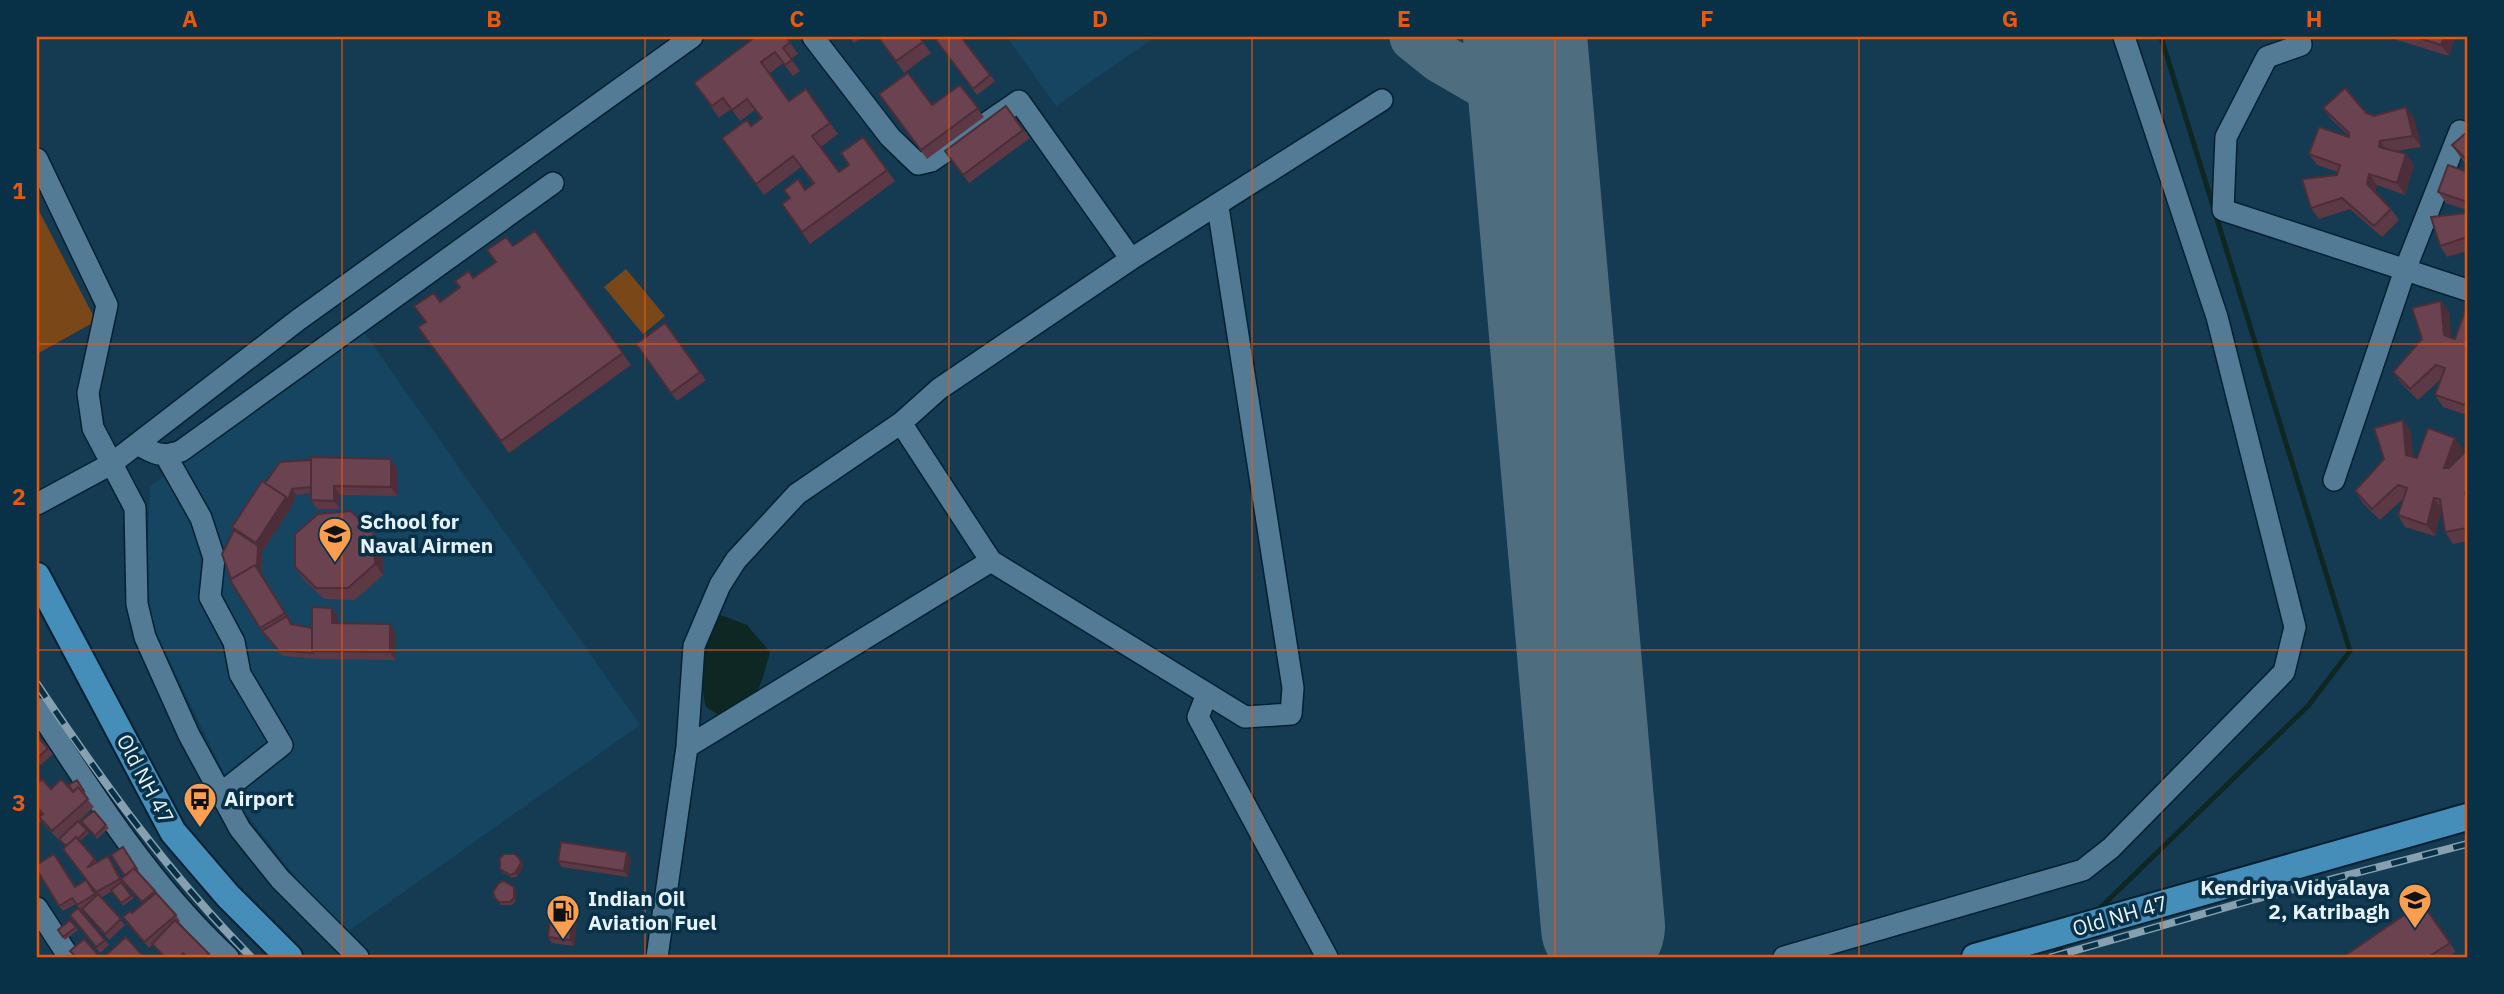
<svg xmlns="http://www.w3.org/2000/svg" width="2504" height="994" viewBox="0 0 2504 994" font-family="'IBM Plex Sans',sans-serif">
<rect width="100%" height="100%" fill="#143b52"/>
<path fill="#164561" d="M1007 37H1155L1056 106Z
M364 332 640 725 347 932 296 878 238 803 155 631 146 585 150 486Z"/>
<path fill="#7a4719" d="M37 207 96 321 37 354Z
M626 269 665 316 643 334 604 287Z"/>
<path fill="#0e2722" d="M718 614 747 625 770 652C761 685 758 702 727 720L706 707C697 668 701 649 718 614Z"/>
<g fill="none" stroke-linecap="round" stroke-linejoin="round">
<path stroke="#0e2722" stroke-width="5" d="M2096 912 2308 706 2350 651 2161 37
M2051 957 2067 941"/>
<path stroke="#4e6e80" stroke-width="49" d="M1414 37 1440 58 1497 91 1513 107 1525 135 1539 194"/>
<path stroke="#4e6e80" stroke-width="124" d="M1525 37 1603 927"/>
<defs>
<path id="minor" d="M813 37 890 137 918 164 931 161 1019 101 1131 259
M2300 37 2301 45 2267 57 2226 137 2223 210 2467 290
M37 159 107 305 88 393 93 428 135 508 137 604 145 637 189 735 240 829 280 879 358 957
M901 423 991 561 1245 717 1291 714 1293 688 1218 207
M138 444C154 454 162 458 181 451L553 183
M166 456 201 518 214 558 210 597 234 642 240 674 282 745 220 794
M2334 480 2405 270 2460 131
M37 504 111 464 298 320 692 37
M1207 694 1198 717 1327 957
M37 708C92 793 153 888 228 957
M687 747 991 561
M37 908 69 957
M657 957 687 747 694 646 720 585 736 560 797 494 901 423 939 389 1131 259 1382 100
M1784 957 2083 870 2111 848 2284 672 2295 627 2217 317 2124 37"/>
<path id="major" d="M37 576 173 832 228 896 289 957
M1975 957 2467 817"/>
</defs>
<use href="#minor" stroke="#042132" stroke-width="24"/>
<use href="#major" stroke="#042132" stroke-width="30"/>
<use href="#minor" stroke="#547b95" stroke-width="21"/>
<use href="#major" stroke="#468eba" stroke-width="26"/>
<defs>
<path id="rail" d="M37 684C102 781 169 874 251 957
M2052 957 2248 901 2467 844"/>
</defs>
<use href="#rail" stroke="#87a0af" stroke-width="8"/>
<use href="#rail" stroke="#083047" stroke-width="5" stroke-dasharray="16" stroke-linecap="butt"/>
</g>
<path fill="#5c3944" d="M786 37 798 54 791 59 800 71 793 76 783 63 769 74 789 101 830 123 838 134 821 147 839 172 849 165 863 137 895 181 810 244 782 204 813 184 801 167 764 195 722 138 751 126 761 119 755 110 740 121 731 109 719 118 694 83Z
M826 37H835L829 41Z
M849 37H863L854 43Z
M878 37H919L931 53 904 73Z
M961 37 995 81 977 95 936 40Z
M2395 37H2455L2449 56 2397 40Z
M960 85 984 117 927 159 879 94 932 105Z
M1006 106 1030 138 969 183 945 151Z
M2406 107 2414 118 2421 147 2395 151 2406 154 2414 165 2405 195 2377 185 2375 192 2391 209 2399 220 2382 237 2350 209 2319 219 2311 208 2337 175 2338 172 2317 165 2309 154 2349 136 2331 119 2323 108 2366 113 2374 116Z
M2467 132V164L2460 157 2452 145Z
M2467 172V251L2447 257 2440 246 2466 213 2467 210 2446 203 2438 192Z
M535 231 631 365 509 453 418 327 426 322 440 302 495 262 513 246Z
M2441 301 2449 312 2451 338 2455 339 2467 308V415L2443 407 2435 395 2442 378 2418 400 2401 383 2393 372 2422 339Z
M665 323 706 380 677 401 636 344Z
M2403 420 2411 432 2413 457 2417 458 2463 449 2460 457 2467 450V541L2453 544 2445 532 2442 509 2435 536 2405 527 2398 515 2404 498 2380 520 2363 503 2355 491 2384 459Z
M391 459 397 468V496L340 495V509H317L311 500V493L296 495 292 506 262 552 261 573 292 625 312 628 332 608 338 616V623L396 633V660L318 659 282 656 260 628 231 579 233 530 232 527 265 483Z
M382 545 383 575 355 600 324 599 303 579 295 567Z
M37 736 53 754 41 765 37 760Z
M77 780 86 794 84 795 94 807 79 821 89 833 80 841 97 862H112L124 884 123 885 134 898 123 906 112 891 101 898 125 925 109 940 83 910 81 911 109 945 100 953 70 915 79 909 76 904 63 911 59 906 75 887 86 880 66 847 45 826 39 817 42 815 37 809V784L51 789 73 792Z
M37 814 41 821 37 825Z
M84 824 106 825 109 828 97 839Z
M123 847 139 872H138L176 915 180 921 178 923 211 957H164L152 945 149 948 127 923 123 917 132 913 143 904 121 879 125 876Z
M631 858 628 877 562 867 558 861Z
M522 861 523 866 518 876 512 878 502 872 500 869Z
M516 890V901L512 905H501L495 898Z
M2422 903 2456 952 2447 957H2343Z
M577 919 574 946 552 943 548 937Z
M70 920 78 930 65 940 58 930Z"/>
<path fill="#4b2e37" d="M2444 37H2455L2449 56 2441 45Z
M2406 107 2414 118 2421 147 2413 136Z
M2380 141 2388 152 2379 147Z
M2406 154 2414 165 2405 195 2397 183Z
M2369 174 2377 185 2375 195 2367 184Z
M2441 301 2449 312 2452 347 2444 335Z
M2403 420 2411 432 2414 467 2406 455Z
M2455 438 2463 449 2452 479 2444 468Z
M391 459 397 468V496L391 487Z
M334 486 340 495V509L334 501Z
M292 489 296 495 292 506 262 552 261 573 295 630 255 565 258 546 256 543Z
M2434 498 2442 509 2435 536 2427 525Z
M374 534 382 545 383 575 375 564Z
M332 608 338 616V632L332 623Z
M390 624 396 633V660L390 652Z
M627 852 631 858 628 877 624 871Z
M519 858 523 866 518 876 515 873Z
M514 887 516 890V901L514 898Z
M573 913 577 919 574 946 570 940Z"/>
<path fill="#6b424f" stroke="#4b2e37" stroke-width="2" d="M755 37H786L790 42 783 48 792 60 785 65 775 52 761 62 789 101 806 89 830 123 812 136 839 172 849 165 841 153 863 137 887 170 802 232 782 204 790 198 784 190 798 179 805 190 814 183 793 156 756 184 722 138 747 120 751 126 762 118 747 99 732 110 723 98 712 106 694 83Z
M878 37H919L923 42 896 61Z
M939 37H961L990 75 973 89 936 40Z
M2415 37H2444L2441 45Z
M908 73 932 105 960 85 978 108 921 150 879 94Z
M2345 88 2366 113 2374 116 2406 107 2413 136 2380 141 2379 147 2406 154 2397 183 2369 174 2367 184 2391 209 2374 226 2342 198 2311 208 2302 179 2337 175 2340 165 2309 154 2319 127 2349 137V133L2323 108Z
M1006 106 1023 130 963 175 945 151Z
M2467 132V160L2452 145Z
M2448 165 2467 172V202L2438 192Z
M2467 209V237L2440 246 2431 217 2466 213Z
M535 231 623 353 501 441 418 327 426 322 414 306 434 293 440 302 460 287 455 281 469 271 473 278 496 262 487 250 506 237 513 246Z
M2441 301 2444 335 2455 339 2466 308H2467V396L2465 405 2435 395 2445 368 2436 365 2410 389 2393 372 2422 339 2412 308Z
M665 323 700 372 671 393 636 344Z
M2403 420 2406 455 2417 458 2428 428 2455 438 2444 468H2449L2467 450V488L2465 493 2467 500V528L2445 532 2440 499 2434 498 2427 525 2398 515 2407 488 2398 485 2372 509 2355 491 2384 459 2374 428Z
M311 457 391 459V487L334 486V501L311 500Z
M311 460V487L292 489 288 500 286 497 265 483 280 462Z
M262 481 286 497 256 543 232 527Z
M351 511 374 534 375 564 348 588H316L295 567V534L318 514Z
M234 530 258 546 257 567 255 565 231 579 222 554Z
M255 565 285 613 260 628 230 580Z
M312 607 332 608V623L390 624V652L312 651Z
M287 616 291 624 312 628V651L313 653 278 650 262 631Z
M37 736 48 748 37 759Z
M42 779 51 789 61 779 73 792 78 787 88 799 52 831 39 817 43 814 37 807V784Z
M77 780 84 791 82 792 78 787 73 792 69 785Z
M94 811 106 825 95 836 81 821Z
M78 821 87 830 78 839 76 837 66 846 59 839Z
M76 837 95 859 87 868 108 856 120 879 96 892 63 849Z
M561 842 627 852 624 871 558 861Z
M123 847 137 869 135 870 134 868 125 876 111 855Z
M54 854 75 887 86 880 95 894 77 905 72 898 59 906 37 870V865Z
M504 854H515L519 858 521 863 515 873 510 875 500 869V858Z
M134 868 155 891 142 902 121 879Z
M504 881 514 887V898L510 902H499L495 898 493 892 499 883Z
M121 882 131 896 121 903 111 890Z
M156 893 176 915 144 942 123 917 130 911 132 913Z
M98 894 121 919 105 934 82 909Z
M2422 903 2450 943 2428 957H2343Z
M78 908 105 940 96 947 70 915Z
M551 910 573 913 570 940 548 937Z
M70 920 76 927 63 937 58 930Z
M175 920 209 954 205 957H187L183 953 181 956 182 957H165L152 944Z
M126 937 142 955 140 957H108L106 955Z
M84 939 100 957H76L70 951Z"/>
<path fill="none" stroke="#e8590c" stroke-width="2" stroke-opacity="0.55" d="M342 37V957M645 37V957M949 37V957M1252 37V957M1555 37V957M1859 37V957M2162 37V957M37 344H2467M37 650H2467"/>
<defs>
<symbol id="university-pin" viewBox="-11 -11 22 30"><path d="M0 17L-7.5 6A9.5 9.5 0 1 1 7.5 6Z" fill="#fb9e50" stroke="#083047"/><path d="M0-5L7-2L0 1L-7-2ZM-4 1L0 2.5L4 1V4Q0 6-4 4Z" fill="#111"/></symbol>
<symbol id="bus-pin" viewBox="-11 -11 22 30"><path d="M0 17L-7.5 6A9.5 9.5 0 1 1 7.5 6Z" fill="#fb9e50" stroke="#083047"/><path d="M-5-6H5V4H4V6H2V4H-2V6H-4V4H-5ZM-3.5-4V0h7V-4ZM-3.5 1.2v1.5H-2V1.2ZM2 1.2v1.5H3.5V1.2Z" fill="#111"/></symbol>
<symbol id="school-pin" viewBox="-11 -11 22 30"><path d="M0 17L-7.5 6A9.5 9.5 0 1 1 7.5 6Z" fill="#fb9e50" stroke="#083047"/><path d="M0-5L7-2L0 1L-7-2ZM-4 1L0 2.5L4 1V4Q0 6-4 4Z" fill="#111"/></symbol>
<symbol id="fuel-pin" viewBox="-11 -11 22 30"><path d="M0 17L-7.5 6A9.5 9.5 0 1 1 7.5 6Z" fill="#fb9e50" stroke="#083047"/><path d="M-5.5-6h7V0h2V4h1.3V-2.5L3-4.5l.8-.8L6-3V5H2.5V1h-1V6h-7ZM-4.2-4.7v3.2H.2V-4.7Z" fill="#111"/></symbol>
</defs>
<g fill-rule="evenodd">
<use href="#university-pin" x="316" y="515" width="38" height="52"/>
<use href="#bus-pin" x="181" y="780" width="38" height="52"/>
<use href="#school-pin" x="2396" y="881" width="38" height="52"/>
<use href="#fuel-pin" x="544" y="892" width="38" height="52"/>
</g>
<g text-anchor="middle" stroke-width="7" stroke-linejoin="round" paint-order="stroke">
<g font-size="21" font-weight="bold" fill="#e7f3fc" stroke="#083047" text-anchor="start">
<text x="360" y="529">School for<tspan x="360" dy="24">Naval Airmen</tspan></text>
<text x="224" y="806">Airport</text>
<text x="2390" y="895" text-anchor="end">Kendriya Vidyalaya<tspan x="2390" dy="24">2, Katribagh</tspan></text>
<text x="588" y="906">Indian Oil<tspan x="588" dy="24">Aviation Fuel</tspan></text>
</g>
<g font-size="21" fill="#e7f3fc" stroke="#083047">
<text transform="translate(145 779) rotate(62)" y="7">Old NH 47</text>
<text transform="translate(2120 916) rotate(-16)" y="7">Old NH 47</text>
</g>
</g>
<rect width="2504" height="994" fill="none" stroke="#083047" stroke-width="77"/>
<rect x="38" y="38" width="2428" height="918" fill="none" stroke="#e8590c" stroke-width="2.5"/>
<g font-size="23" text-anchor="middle" font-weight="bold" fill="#e8590c">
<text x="190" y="27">A</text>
<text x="494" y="27">B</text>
<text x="797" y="27">C</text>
<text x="1100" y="27">D</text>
<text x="1404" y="27">E</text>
<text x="1707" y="27">F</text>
<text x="2010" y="27">G</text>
<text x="2314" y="27">H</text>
<text x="19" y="199">1</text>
<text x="19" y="505">2</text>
<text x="19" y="811">3</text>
</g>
</svg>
